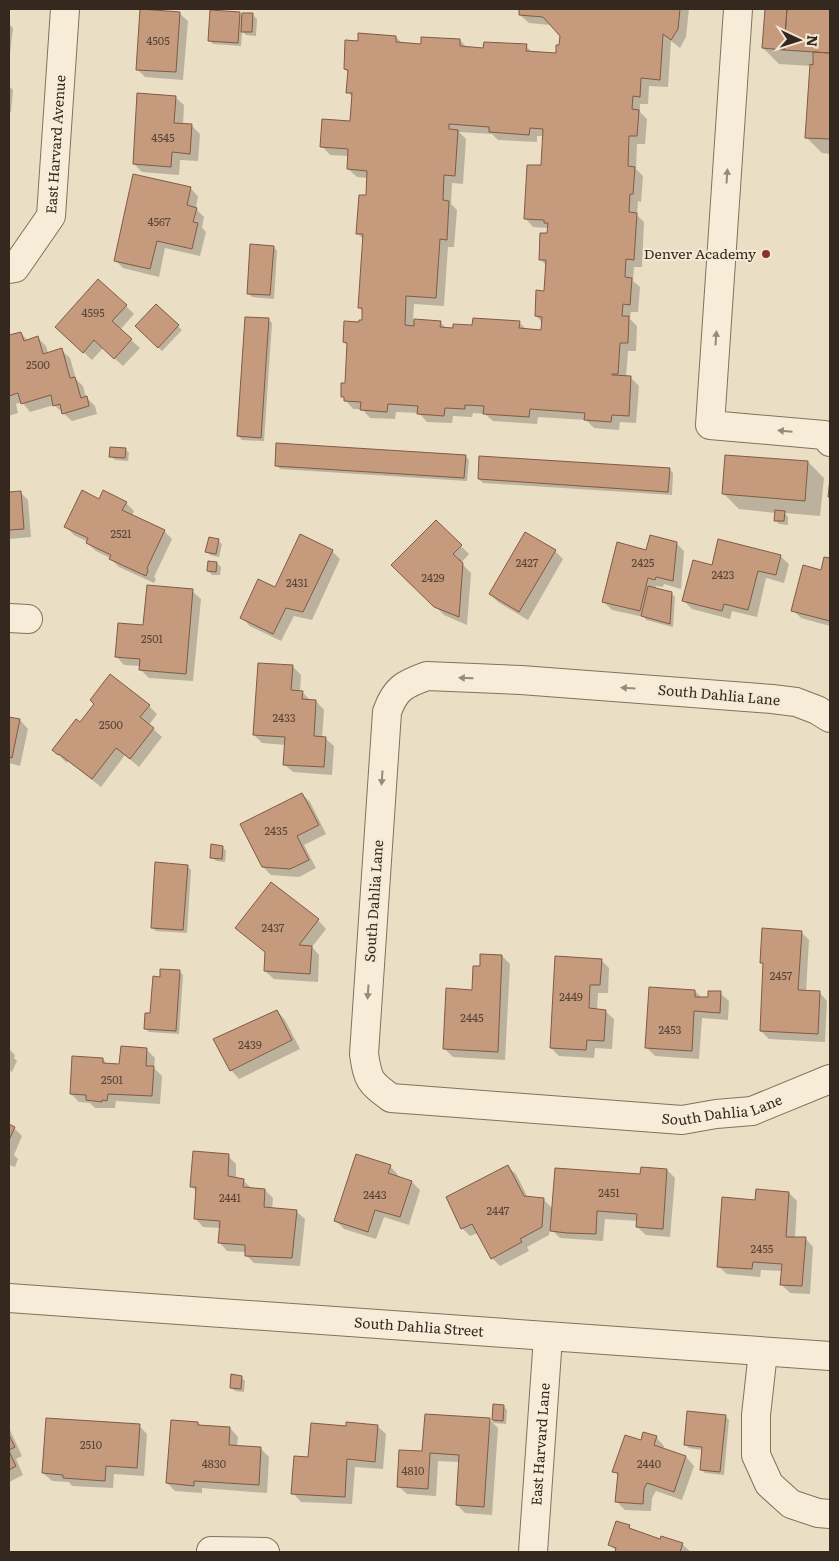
<svg xmlns="http://www.w3.org/2000/svg" width="839" height="1561" viewBox="0 0 839 1561" font-family="Literata,serif">
<rect width="100%" height="100%" fill="#eadec4"/>
<path fill="#0003" fill-rule="evenodd" d="M521 9H689L686 37 680 48 671 41 668 87 649 86 648 104H640V112L647 119 645 144H637L636 169 643 176 641 202 638 201 637 215 644 222 642 267H634L633 281 640 287 638 312H631L630 319 637 326 636 351H628L626 377 631 378 639 386 636 423 620 422 619 430 594 428 586 420 538 417 537 424 493 421 485 414 473 413 472 417 453 416 452 423 427 422 419 413 396 412 395 419 370 418 362 409H353L342 396 346 385 348 346 344 342 363 321V312L359 307 364 240 358 234 367 197 368 178 357 177 348 169 349 156 330 155 322 146 351 122 353 98 348 92 349 73 345 69 359 42 396 37 403 44 422 45 460 40 467 48 484 49 526 46 533 53 557 54 560 46 561 36 551 25 529 23 520 15ZM459 132 492 134 498 140 537 142V136H544L542 167 525 218 533 227 548 228V234L540 259 547 266 545 292 536 316 543 323V331L527 330 519 322 447 329 440 322 413 320 414 304 444 306 448 247H454L457 210 451 204 452 183 463 184 466 139Z
M766 9H830V154L822 153 806 137 811 66 779 64 763 48Z
M179 13 188 21 183 80 145 77 137 69Z
M239 13 243 17 253 15 257 19 256 36 246 35 242 31 241 46 213 44 209 40Z
M9 24 13 28 9 63Z
M9 86 13 90 11 112H9Z
M175 97 184 105 183 125H191L200 134 198 161 180 160 179 175 142 172 134 164Z
M190 188 198 196 196 209 204 217 202 228 206 232 200 256 165 248 159 277 123 268 115 260Z
M274 247 277 251 274 299 252 297 248 293Z
M156 305 182 330 162 351 136 326Z
M126 306 134 314 120 330 140 348 123 366 103 348 92 360 65 335Z
M268 319 272 323 264 441 242 440 238 436Z
M21 333 28 341 38 338 46 346 48 353 61 350 70 358 76 379 83 386 86 397 95 406 97 414 72 421 54 405 30 412 22 402 16 404 18 413 9 416V336Z
M125 449 129 453 128 461 115 460 111 456Z
M465 456 469 460 467 481 280 469 277 465Z
M808 462 824 478 820 516 785 513 788 517V525L779 524 775 520 776 513 739 509 724 494Z
M669 469 673 473 672 495 483 483 479 479Z
M20 492 28 500 31 537 9 539V493Z
M100 500 126 503 134 511 132 516 164 531 172 539 154 577 156 579 154 583 119 567 110 558 96 551 87 543 88 542 74 535 66 527Z
M218 541 222 544 219 557 210 555 206 551Z
M676 543 684 551 681 589 664 584 663 587 656 586 655 589 671 593 675 597 673 627 646 620 644 617 612 610 603 601 647 551Z
M461 546 469 554 461 563 471 573 467 625 444 615 393 565Z
M332 551 340 559 312 620 294 616 281 641 250 626 242 618 276 589Z
M555 551 563 559 528 620 498 602 490 594Z
M780 556 789 564 784 583 766 578 757 617 732 611 730 619 692 609 684 601 713 567Z
M825 558 830 559V626L801 618 793 610 822 571Z
M217 563 221 567 220 575H212L208 571Z
M192 591 201 599 193 681 149 678 140 669V666L124 665 116 656 145 627Z
M292 666 301 675 300 692H302L311 701H316L324 710 322 738H325L334 746 332 775 293 772 284 764 286 745 262 743 254 735Z
M149 706 157 714 149 725 162 737 139 767 125 755 101 787 68 761 67 763 53 750 80 724Z
M9 718 20 720 28 729 20 766 9 763Z
M302 794 310 802 326 834 304 845 316 868 299 877 271 875 263 867Z
M222 847 226 851 225 862 216 861 212 857Z
M187 866 191 870 187 933 156 931 152 927Z
M318 920 326 929 312 947 319 955 318 982 274 979 265 971 266 953 237 928Z
M801 932 809 940 806 992H819L827 1001 825 1042 769 1039 761 1031 764 966 761 962Z
M502 956 510 964 505 1060 453 1057 444 1048 473 991 481 968Z
M601 960 609 968 608 993H598L597 1010 605 1011 614 1019 612 1049 595 1048 594 1058 559 1056 551 1048Z
M179 971 183 975 179 1034 149 1032 145 1028 151 1015 161 978Z
M695 991 702 998H709L720 993 729 1001 728 1020 702 1018 699 1059 655 1056 647 1048Z
M277 1011 285 1020 300 1049 239 1079 231 1070Z
M9 1049 15 1055 14 1058 17 1061 12 1072 9 1070V1071Z
M146 1049 155 1058 154 1068 162 1076 160 1104 116 1101 115 1108H95L90 1103 79 1102 71 1094 103 1059 108 1065H121Z
M9 1126 14 1128 22 1136 14 1155 18 1159 15 1167 9 1165Z
M228 1156 236 1164V1179L243 1180 252 1189 265 1190 273 1198 272 1209 296 1211 305 1219 300 1266 254 1263 246 1255V1252L227 1251 219 1242 220 1228 203 1227 195 1218 197 1192 191 1186Z
M390 1166 398 1175V1177L412 1182 420 1190 409 1225 384 1217 376 1239 344 1229 336 1221Z
M507 1166 516 1174 528 1198 543 1199 553 1209 641 1176 667 1170 675 1178 670 1237 646 1235 637 1227 638 1221 605 1219 603 1241 560 1238 550 1228 549 1235 527 1247 529 1251 500 1266 492 1258 478 1233 470 1236 462 1228Z
M789 1193 797 1201 795 1238H805L813 1247 810 1294 790 1293 781 1284 782 1271 761 1270 760 1277 727 1274 718 1266 757 1201Z
M241 1377 245 1381 244 1392 235 1391 231 1387Z
M494 1406H503L507 1410 506 1424 493 1423 498 1428 492 1515 465 1513 457 1505 459 1462 438 1461 436 1496 407 1494 398 1486 423 1453 489 1419 493 1423Z
M725 1416 729 1420 724 1475 705 1473 701 1469 703 1450 689 1448 685 1444Z
M198 1423 201 1426 230 1428 238 1437 237 1447 261 1449 269 1457 267 1493 202 1488V1493L175 1491 167 1483Z
M139 1426 147 1434 144 1476 114 1474 113 1488 72 1486 69 1482 52 1481 43 1473Z
M377 1426 386 1434 383 1469 355 1467 352 1504 301 1502 293 1493 309 1459 347 1427Z
M9 1428 22 1456 16 1459 23 1475 9 1482Z
M656 1437 664 1446 663 1450 686 1457 694 1466 682 1500 656 1491 652 1498 651 1511 625 1510 616 1501 619 1476 614 1471Z
M629 1527 634 1531 661 1540 682 1544 691 1552H616V1551L610 1544Z"/>
<path fill="#c59a7d" stroke="#815b44" fill-rule="evenodd" d="M140 9 180 12 176 72 136 70Z
M519 9H680L678 29 671 40 663 34 660 80 641 78 640 97 633 96 632 109 639 110 637 136H629L628 166 635 167 633 194H630L629 212 637 213 634 260 626 259 625 277 632 278 630 305 623 304 622 316H629L628 343H620L618 374H612V375L631 376 629 416 612 415 611 422 584 420 585 413 530 409 529 417 483 414 484 406 465 405V409L445 408 444 416 417 414 418 406 388 404 387 412 360 410 361 402 344 401V397H341V383H345L347 343 343 342 344 321 359 322V320H362V308H358L363 234H356L359 195H366L367 171 347 169 348 149 320 147 322 119 350 121 352 93H346L348 70 344 69 345 40 358 41V33L396 36V42L421 44V37L460 39V46L483 48 484 42 527 44 526 51 556 53V45H559L560 36 543 17 519 15ZM449 124 489 127V132L529 135 530 128 543 129 541 165H527L524 219 544 220V223H548L547 233H540L539 260H546L544 291 536 290 535 316 542 317 541 330 519 328 520 321 473 318 472 325 453 324V328L440 327 441 321 414 319V326L405 325 406 296 436 298 440 239 447 240 449 201 443 200 444 175 455 176 458 130 449 129Z
M765 9H787L784 50 762 48Z
M787 9H830V53L784 50Z
M210 10 240 12 238 43 208 41Z
M242 13H253L252 32H241Z
M813 52 830 53V139L805 138 810 64 813 65Z
M137 93 176 96 174 123 192 124 190 154 172 152 171 167 133 164Z
M133 174 191 187 187 205 197 208 193 222 198 223 192 249 157 241 150 269 114 261Z
M250 244 274 246 270 295 247 294Z
M98 279 127 305 112 321 132 339 114 359 94 340 83 353 55 327Z
M156 304 179 325 158 348 135 326Z
M245 317 269 318 261 438 237 436Z
M21 332 24 341 38 336 43 354 62 348 70 378 75 377 81 398 87 396 89 406 62 414 60 404 53 406 51 395 21 404 18 393 9 396V335Z
M276 443 466 455 464 478 275 466Z
M110 447 126 448 125 458 109 457Z
M725 455 808 461 805 501 722 494Z
M479 456 670 468 668 492 478 479Z
M830 478V497H828Z
M82 490 99 499 103 490 127 502 122 510 165 530 147 568 148 570 146 576 109 559 111 555 86 543 88 538 64 527Z
M21 491 24 529 9 530V492Z
M775 510 785 511 784 521H774Z
M436 520 462 545 453 554 463 563 459 617 434 607 391 565Z
M525 532 556 550 519 612 489 594Z
M300 534 333 550 303 612 286 608 273 634 240 618 258 579 275 587Z
M650 535 677 542 673 581 656 577 655 580 648 578 640 611 602 602 617 542 646 550Z
M209 537 219 539 216 554 205 552Z
M718 539 781 555 776 575 758 571 748 610 724 604 722 611 682 601 693 560 712 565Z
M824 557 830 558V621L791 611 803 565 821 570Z
M208 561 217 562 216 572 207 571Z
M147 585 193 589 186 674 139 670 140 659 115 657 118 623 143 625Z
M648 586 672 592 670 624 641 616Z
M258 663 293 665 291 690 303 691 302 699 316 700 314 736 326 737 324 767 283 765 285 737 253 735Z
M110 674 150 705 140 717 154 728 130 759 116 748 92 779 59 754 58 755 52 750 76 719 80 722 94 704 90 700Z
M9 717 20 719 12 758 9 757Z
M302 793 319 825 297 836 309 860 290 869 262 867 240 824Z
M211 844 223 846 222 859 210 858Z
M155 862 188 865 183 930 151 928Z
M271 882 319 919 299 945 312 946 310 974 264 971 265 952 235 928Z
M762 928 802 931 798 990 820 991 818 1034 760 1031 763 963H760Z
M480 954 502 955 498 1052 443 1049 446 988 472 990 473 966H480Z
M555 956 602 959 600 985H590L589 1008 606 1010 604 1041 587 1040 586 1050 550 1048Z
M160 969 180 970 176 1031 144 1029 145 1013H150L153 976 160 977Z
M649 987 695 990V997H708V991H721L720 1013 694 1011 692 1051 645 1048Z
M277 1010 292 1040 230 1071 213 1039Z
M121 1046 147 1048 146 1066H154L152 1096 108 1094 107 1101 102 1100V1102L86 1100V1095L70 1094 72 1056 103 1058V1063L119 1064Z
M9 1124 15 1127 9 1140Z
M193 1151 229 1154 228 1176 244 1179 243 1187 265 1189 264 1207 297 1210 292 1258 245 1256V1245L218 1243 220 1221 194 1219 196 1187H190Z
M356 1154 391 1165 388 1173 412 1181 400 1217 375 1210 368 1232 334 1221Z
M508 1165 524 1196 544 1198 542 1227 520 1239 522 1242 491 1259 472 1224 461 1229 446 1197Z
M641 1167 667 1169 663 1229 636 1227 637 1214 597 1211 596 1234 567 1233 550 1231 555 1168 640 1174Z
M756 1189 789 1192 786 1237H806L802 1286 780 1285 782 1264 753 1262 752 1269 717 1267 722 1197 755 1200Z
M231 1374 242 1376 241 1389 230 1388Z
M493 1404 504 1405 503 1421 492 1420Z
M687 1411 726 1415 720 1472 700 1470 702 1447 684 1445Z
M425 1414 490 1418 484 1507 456 1505 459 1455 430 1453 428 1489 397 1487 399 1450 422 1451Z
M46 1418 140 1424 137 1468 106 1466 105 1481 63 1478V1475L42 1473Z
M171 1420 198 1422V1425L230 1427 229 1445 261 1447 259 1485 194 1481V1486L166 1483Z
M346 1422 378 1425 375 1462 347 1459 345 1497 291 1494 294 1456 308 1457 311 1423 346 1426Z
M643 1432 657 1436 654 1445 686 1456 674 1492 647 1483 644 1489 643 1504 615 1502 618 1473 612 1472 625 1435 641 1440Z
M9 1435 15 1447 9 1450Z
M9 1451 16 1466 9 1470Z
M616 1521 630 1525 629 1528 660 1539 661 1536 683 1543 680 1552H615L616 1548 608 1545Z"/>
<g fill="none" stroke-linecap="round" stroke-linejoin="round">
<defs>
<g id="minor">
<path d="M738 9 710 425 824 435 830 442"/>
<path id="s1" d="M9 269 15 268 51 216 65 9"/>
<path d="M9 618 28 619"/>
<path id="s2" d="M830 718 817 710 796 702 772 699 521 680 427 676C404 684 395 689 387 712L364 1054C368 1080 369 1082 391 1098L682 1120 716 1114 752 1111 830 1079"/>
<path id="s3" d="M9 1298 830 1356"/>
<path d="M763 1352 756 1415V1455L769 1484 791 1504 818 1513 830 1514"/>
<path d="M211 1551 265 1552"/>
<path id="s4" d="M533 1552 548 1337"/>
</g>
</defs>
<use href="#minor" stroke="#83715c" stroke-width="30"/>
<use href="#minor" stroke="#f6ecd7" stroke-width="28"/>
</g>
<defs><path id="oneway-solid" d="M-6-.8H1V-3.2L6.5 0L1 3.2V.8H-6Z" transform="scale(1.25)"/></defs>
<g fill="#968a7b">
<use href="#oneway-solid" transform="translate(727 176) rotate(-86)"/>
<use href="#oneway-solid" transform="translate(716 338) rotate(-86)"/>
<use href="#oneway-solid" transform="translate(785 431) rotate(-175)"/>
<use href="#oneway-solid" transform="translate(466 678) rotate(-178)"/>
<use href="#oneway-solid" transform="translate(628 688) rotate(-176)"/>
<use href="#oneway-solid" transform="translate(382 778) rotate(94)"/>
<use href="#oneway-solid" transform="translate(368 992) rotate(94)"/>
</g>
<circle fill="#8d3133" stroke="#f2e9d3" stroke-width="2" cx="766" cy="254" r="5"/>
<g text-anchor="middle" stroke-width="4" stroke-linejoin="round" paint-order="stroke">
<g font-size="11" fill="#594536">
<text x="158" y="45">4505</text>
<text x="163" y="142">4545</text>
<text x="159" y="226">4567</text>
<text x="93" y="317">4595</text>
<text x="38" y="369">2500</text>
<text x="121" y="538">2521</text>
<text x="527" y="567">2427</text>
<text x="643" y="567">2425</text>
<text x="723" y="579">2423</text>
<text x="433" y="582">2429</text>
<text x="297" y="587">2431</text>
<text x="152" y="643">2501</text>
<text x="284" y="722">2433</text>
<text x="111" y="729">2500</text>
<text x="276" y="835">2435</text>
<text x="273" y="932">2437</text>
<text x="781" y="980">2457</text>
<text x="571" y="1001">2449</text>
<text x="472" y="1022">2445</text>
<text x="670" y="1034">2453</text>
<text x="250" y="1049">2439</text>
<text x="112" y="1084">2501</text>
<text x="609" y="1197">2451</text>
<text x="375" y="1199">2443</text>
<text x="230" y="1202">2441</text>
<text x="498" y="1215">2447</text>
<text x="762" y="1253">2455</text>
<text x="91" y="1449">2510</text>
<text x="214" y="1468">4830</text>
<text x="649" y="1468">2440</text>
<text x="413" y="1475">4810</text>
</g>
<g font-size="14" fill="#35291f" stroke="#f2e9d3">
<text dy="5" stroke="none"><textPath href="#s1" startOffset="141">East Harvard Avenue</textPath></text>
<text transform="translate(719 695) rotate(5)" y="5">South Dahlia Lane</text>
<text transform="translate(374 901) rotate(-86)" y="5">South Dahlia Lane</text>
<text dy="5" stroke="none"><textPath href="#s2" startOffset="1194">South Dahlia Lane</textPath></text>
<text dy="5" stroke="none"><textPath href="#s3" startOffset="411">South Dahlia Street</textPath></text>
<text dy="5" stroke="none"><textPath href="#s4" startOffset="108">East Harvard Lane</textPath></text>
</g>
<g font-size="14" fill="#35291f" stroke="#f2e9d3" text-anchor="end">
<text x="756" y="259">Denver Academy</text>
</g>
</g>
<rect width="839" height="1561" fill="none" stroke="#35291f" stroke-width="20"/>
<g transform="translate(799 40) rotate(94)" stroke="#f2e9d3" stroke-width="4" paint-order="stroke">
<path d="M0-4L9 19L0 12L-9 19Z" fill="#35291f"/>
<text y="-8" font-size="14" font-weight="bold" text-anchor="middle" fill="#35291f">N</text>
</g>
</svg>
